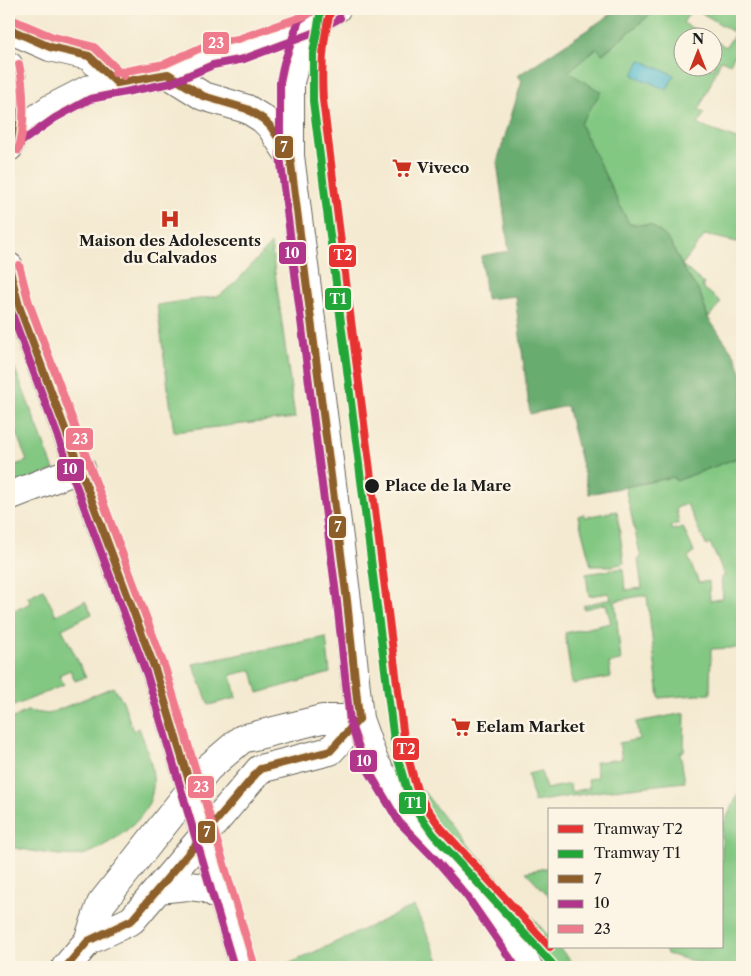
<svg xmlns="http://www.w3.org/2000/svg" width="751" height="976" viewBox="0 0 751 976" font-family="'Libre Caslon Text',serif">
<rect width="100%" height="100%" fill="#fcf5e5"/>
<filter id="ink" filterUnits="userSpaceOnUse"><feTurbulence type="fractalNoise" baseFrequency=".02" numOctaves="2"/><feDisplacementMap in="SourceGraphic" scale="10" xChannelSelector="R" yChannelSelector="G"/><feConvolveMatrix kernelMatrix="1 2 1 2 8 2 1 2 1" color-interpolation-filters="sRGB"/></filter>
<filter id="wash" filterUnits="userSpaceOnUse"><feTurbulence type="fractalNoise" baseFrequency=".0096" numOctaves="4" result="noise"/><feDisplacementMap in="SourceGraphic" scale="20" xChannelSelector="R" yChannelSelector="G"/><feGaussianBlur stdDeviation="1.12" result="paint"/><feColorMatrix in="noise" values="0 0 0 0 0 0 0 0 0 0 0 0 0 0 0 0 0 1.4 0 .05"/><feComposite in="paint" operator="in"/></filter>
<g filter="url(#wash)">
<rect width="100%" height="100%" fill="#f4ead1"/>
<path fill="#82c782" stroke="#4f724f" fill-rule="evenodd" d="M657 9H692L683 23 709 37 684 38V68H714V40L726 47 735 33 695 9H742V60L734 56 730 64 721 60 699 110 704 113 698 125 742 141V243L705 235 682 265 704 284 702 287 721 302 708 318 700 293 684 270 671 244 665 236 651 225 629 224 580 124 567 72 597 48 603 54Z
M271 244 295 418 174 432 157 305 219 296 236 282Z
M9 356H10L54 470 9 487V467L27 461 9 414Z
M742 456V643L734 649V648L711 649 710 694 659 698 647 596H640L615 601 621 661 609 663 611 677 572 684 565 633 611 623 606 604 584 609V605L611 599 609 593 589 596 586 574 623 568 625 590 642 588 638 559 641 558 625 487 674 477 676 481ZM687 504 706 545 710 543 725 576 721 577 723 598 710 601 709 581 699 583 688 557 694 552 683 527 672 530 670 527 679 523 676 508Z
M617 511 624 563 613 566H591L578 516 584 514 585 517Z
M43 589 56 615 85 601 92 614 62 629 86 677 75 681 70 670 59 675 64 685 9 708V608L11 612 31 603 28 597Z
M326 637 330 673 258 693 252 670 231 675 236 698 209 705 193 664Z
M113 687 123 701 133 731 139 728C157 774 165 803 119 836 108 843 94 853 81 855 63 858 28 850 9 847V720L27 711 48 714Z
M685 713 684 751 680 752 685 782 603 791 534 802 528 774 541 771 546 789 570 784 571 792 589 788 588 779 597 777 595 762 622 759 619 743 639 739 636 722Z
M406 775 424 792 450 826 484 862 550 938V947H558L577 967H537L396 784Z
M742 786V967H715L667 954 665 947H722V827Z
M550 867V897L526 872Z
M414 906 442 967H282Z"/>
<path fill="#69ac70" stroke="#426446" d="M619 9H657L602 54 597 48 568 72 601 92 580 124 629 224 651 225 665 236 671 244 684 270 700 293 708 318 736 357 742 375V456L676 481 674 477 589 494 567 406 530 414 515 296 486 299 481 256 509 251 497 162 522 81 517 76Z"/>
<path fill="#51bace" stroke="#366b75" d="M640 60 674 75 667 90 633 75Z"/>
</g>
<g filter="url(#ink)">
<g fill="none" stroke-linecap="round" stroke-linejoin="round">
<defs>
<path id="minor" d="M9 496 81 468"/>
<path id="major" d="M308 25 299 48 290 82V156L347 601 359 719 374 761 408 817 444 854 474 889 528 967
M9 29 50 47 89 56 117 83
M9 66 12 78 13 136
M168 74 203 96 247 109 263 119 271 127 290 156
M9 147 13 136 50 109 87 90 117 83 168 74 210 55 241 49 308 25 336 9
M9 267 19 306 156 672 244 967
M158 889 188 886 206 888 223 898
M88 941 132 920 260 769 330 751 359 719
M66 967 88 941 101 904 208 768 242 739 322 719H359"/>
</defs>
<use href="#minor" stroke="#68645b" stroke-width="30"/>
<use href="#major" stroke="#68645b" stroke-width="30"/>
<use href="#minor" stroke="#fff" stroke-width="28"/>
<use href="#major" stroke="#fff" stroke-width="28"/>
<defs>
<path id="bus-1" d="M9 29 50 47 89 56 117 83
M9 66C14 86 16 128 9 147
M117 83 168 74 203 96 247 109 263 119 271 127 290 156 347 601 359 719
M9 267 19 306 156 672 192 791
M66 967 88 941 132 920 260 769 330 751 359 719"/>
<path id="bus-2" d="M316 9 299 20 284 63 280 82V156L337 602 350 722 365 765 399 822 437 861 466 895 516 967
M18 150 21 142 55 118 90 99 171 83 213 65 244 59 311 34 340 18
M9 306 147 675 234 967"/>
<path id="bus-3" d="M13 20 53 37 94 47 124 76
M115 73 165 64 207 45 238 39 304 16 316 9
M18 150C26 129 24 86 19 64
M19 265 29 303 165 668 254 964"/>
</defs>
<use href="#bus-1" stroke="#fcf5e5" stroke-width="11"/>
<use href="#bus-2" stroke="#fcf5e5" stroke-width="11"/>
<use href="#bus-3" stroke="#fcf5e5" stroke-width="11"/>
<use href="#bus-1" stroke="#8d5e2a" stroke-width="8"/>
<use href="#bus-2" stroke="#b0358b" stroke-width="8"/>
<use href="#bus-3" stroke="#ef7a8c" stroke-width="8"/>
<defs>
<path id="tram-1" d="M331 9C322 39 321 69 323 100L405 746 417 790 426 807 441 828 550 947"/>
<path id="tram-2" d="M321 9 313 53V101L395 749 408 794 418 813 433 834 555 967"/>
</defs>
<use href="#tram-1" stroke="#fcf5e5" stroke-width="11"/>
<use href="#tram-2" stroke="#fcf5e5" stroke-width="11"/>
<use href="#tram-1" stroke="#e73331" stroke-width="8"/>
<use href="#tram-2" stroke="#23a638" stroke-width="8"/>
</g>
</g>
<defs>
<symbol id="supermarket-bare" viewBox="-9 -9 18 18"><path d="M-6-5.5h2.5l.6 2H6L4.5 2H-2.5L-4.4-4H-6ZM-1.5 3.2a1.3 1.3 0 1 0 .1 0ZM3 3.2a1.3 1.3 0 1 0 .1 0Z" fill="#c8321e" stroke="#fcf5e5" stroke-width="2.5" paint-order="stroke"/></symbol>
<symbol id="hospital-bare" viewBox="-9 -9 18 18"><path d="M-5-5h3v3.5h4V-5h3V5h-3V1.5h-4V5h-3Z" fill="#c8321e" stroke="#fcf5e5" stroke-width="2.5" paint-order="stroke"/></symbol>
</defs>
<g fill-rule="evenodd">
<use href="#supermarket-bare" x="388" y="154" width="28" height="28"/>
<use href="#hospital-bare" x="156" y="205" width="28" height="28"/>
<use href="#supermarket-bare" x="447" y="713" width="28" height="28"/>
</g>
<circle fill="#1c1c1c" stroke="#fcf5e5" stroke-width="2" cx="372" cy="486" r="8"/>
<g text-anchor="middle" stroke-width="5" stroke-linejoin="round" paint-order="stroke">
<g font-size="15" font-weight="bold" fill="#1c1c1c" stroke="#fcf5e5" text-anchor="start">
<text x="417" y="173">Viveco</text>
<text x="170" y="246" text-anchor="middle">Maison des Adolescents<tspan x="170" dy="17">du Calvados</tspan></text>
<text x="476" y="732">Eelam Market</text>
</g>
<g font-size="15" font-weight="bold" fill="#1c1c1c" stroke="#fcf5e5" text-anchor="start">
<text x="385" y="491">Place de la Mare</text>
</g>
</g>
<g stroke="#fcf5e5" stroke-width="2">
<rect x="202" y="31" width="28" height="24" rx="5" fill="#ef7a8c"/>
<rect x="274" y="135" width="20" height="24" rx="5" fill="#8d5e2a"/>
<rect x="278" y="241" width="29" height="24" rx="5" fill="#b0358b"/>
<rect x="328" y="244" width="29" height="24" rx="5" fill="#e73331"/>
<rect x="324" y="287" width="28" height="24" rx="5" fill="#23a638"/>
<rect x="65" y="427" width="29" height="24" rx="5" fill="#ef7a8c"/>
<rect x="56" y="458" width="29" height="24" rx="5" fill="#b0358b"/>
<rect x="328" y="515" width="19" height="24" rx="5" fill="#8d5e2a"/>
<rect x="392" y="737" width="28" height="24" rx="5" fill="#e73331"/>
<rect x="349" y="749" width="29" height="24" rx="5" fill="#b0358b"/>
<rect x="187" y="775" width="28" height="24" rx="5" fill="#ef7a8c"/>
<rect x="398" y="791" width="29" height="24" rx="5" fill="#23a638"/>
<rect x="197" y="820" width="19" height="24" rx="5" fill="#8d5e2a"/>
</g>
<g font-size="14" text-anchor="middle" font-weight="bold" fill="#fff">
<text x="216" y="48">23</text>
<text x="284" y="152">7</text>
<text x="292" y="258">10</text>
<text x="343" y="260">T2</text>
<text x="338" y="304">T1</text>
<text x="80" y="444">23</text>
<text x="70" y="474">10</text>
<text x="338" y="532">7</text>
<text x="406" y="754">T2</text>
<text x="364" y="766">10</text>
<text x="201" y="792">23</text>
<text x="413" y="808">T1</text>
<text x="207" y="837">7</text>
</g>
<rect width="751" height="976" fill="none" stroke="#fcf5e5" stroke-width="30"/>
<rect x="548" y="808" width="175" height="140" fill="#fcf5e5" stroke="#a29e95"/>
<rect x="558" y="825" width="25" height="8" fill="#e73331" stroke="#a29e95"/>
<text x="594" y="834" font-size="15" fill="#1c1c1c">Tramway T2</text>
<rect x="558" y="850" width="25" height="8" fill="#23a638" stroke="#a29e95"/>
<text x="594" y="858" font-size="15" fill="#1c1c1c">Tramway T1</text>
<rect x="558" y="875" width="25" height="8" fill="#8d5e2a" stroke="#a29e95"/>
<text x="594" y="884" font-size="15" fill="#1c1c1c">7</text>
<rect x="558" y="900" width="25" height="8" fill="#b0358b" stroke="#a29e95"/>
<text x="594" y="908" font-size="15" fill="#1c1c1c">10</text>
<rect x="558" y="925" width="25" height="8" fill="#ef7a8c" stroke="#a29e95"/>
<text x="594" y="934" font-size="15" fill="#1c1c1c">23</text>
<g transform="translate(698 52)"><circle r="24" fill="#fcf5e5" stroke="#a29e95"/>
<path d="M0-4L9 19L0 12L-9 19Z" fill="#c8321e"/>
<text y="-8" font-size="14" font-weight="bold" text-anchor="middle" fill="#1c1c1c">N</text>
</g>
</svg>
